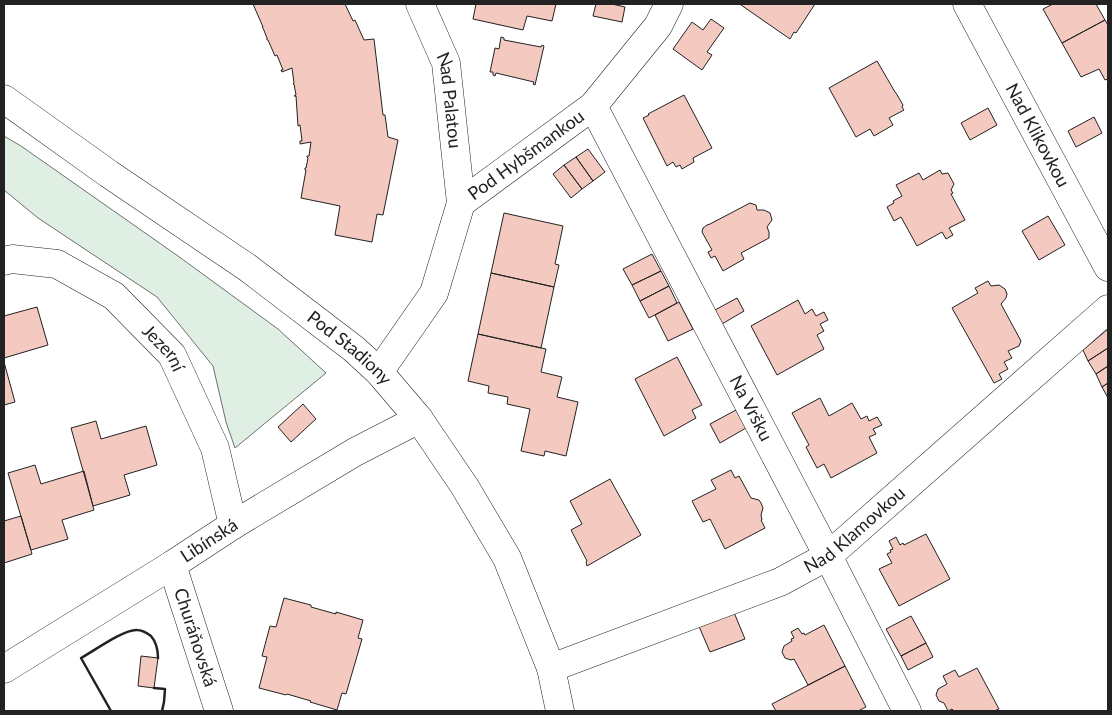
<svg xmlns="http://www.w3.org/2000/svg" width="1112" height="715" viewBox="0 0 1112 715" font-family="Lato,sans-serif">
<rect width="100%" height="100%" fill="#fff"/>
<path fill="#e0efe3" stroke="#6f6f6f" d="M4 136 21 146 178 256 278 329 326 373 235 448 226 422 213 366 157 297 38 218 4 190Z"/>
<path fill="#f3c9c0" stroke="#222" d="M253 4H345L353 21 355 20 364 40 374 39 383 115H385L388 137 398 140 383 215 377 214 372 242 335 235 340 206 301 198 306 170H305V168H306L308 158 307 157V156H309L311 142 300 144V141H302L300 125 298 126 296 96H294L296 95 294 84H293L294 83 292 68 282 72 281 70H283L277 55 275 56 268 40H267V38L263 28 262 27H263Z
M476 4H556L552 21 527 16 523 30 473 19Z
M596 4H612L625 7 622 22 593 16Z
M741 4H815L796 33 794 32 790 39 741 5Z
M1053 4H1096L1105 20 1062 43 1043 9Z
M711 19 724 28 707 52 712 55 702 70 673 49 692 22 703 30Z
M1105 20 1108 25V79L1105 80 1099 69 1081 77 1062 43Z
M501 37 504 38V40L541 47 542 45 544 46 535 85 533 84 534 82 496 73 495 76 493 75V72H490L495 48 499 49Z
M877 61 895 92 896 93 903 105 902 107 904 110 889 118 893 125 874 136 870 129 856 137 829 88Z
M684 95 712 148 693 158 694 162 682 169 680 165 676 167 673 162 667 166 643 118 649 115 648 114Z
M988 108 997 125 970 140 961 123Z
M1094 117 1102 133 1076 147 1068 131Z
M588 149 605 172 593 181 576 157Z
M576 157 593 181 582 189 564 165Z
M564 165 582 189 571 198 553 174Z
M940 170 942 174 948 173 954 184 951 190 953 193 951 194 965 220 949 228 953 235 946 239 942 232 917 246 901 217 894 221 887 207 894 203 893 201 902 196 896 185 919 173 923 180Z
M750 203 756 205 757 210H764L770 213 772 220 767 227 769 232V238L741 253 744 259 723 271 715 256 711 258 708 252 712 250 702 232 703 228 707 225 710 224Z
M504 213 563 226 555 264 559 265 554 287 491 273Z
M1048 216 1065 245 1039 260 1022 231Z
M652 254 661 271 632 285 623 269Z
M661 271 669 286 640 301 632 285Z
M491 273 554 287 541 348 478 334Z
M988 281 991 286 999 285 1005 289 1007 294 1006 298 1001 304 1021 341 1019 346 1008 351 1012 358 1004 362 1008 369 999 374 1002 379 994 383 952 308 978 293 975 288Z
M669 286 677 303 649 318 640 301Z
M737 298 744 311 722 324 715 310Z
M798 300 805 314 812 309 816 316 824 312 828 320 820 324 824 331 817 335 824 349 777 375 751 326Z
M679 302 693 329 668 341 655 315Z
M37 307 48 345 4 358V316Z
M1108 329V348L1088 361 1083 350Z
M478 334 546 349 541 372 562 377 557 397 578 402 566 456 545 451 544 456 521 451 530 409 507 404 508 397 488 393 489 386 468 381Z
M1108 348V366L1096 374 1088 361Z
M677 357 702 405 692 410 696 418 664 436 635 379Z
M4 362 15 402 4 405Z
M1108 366V383L1102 387 1096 374Z
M1108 383V398L1102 387Z
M820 398 829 416 852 403 861 419 867 416 869 421 877 417 882 425 873 429 876 434 869 437 877 453 831 478 824 464 817 468 806 447 809 445 792 413Z
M303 404 316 419 291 442 278 427Z
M736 410 746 428 720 443 710 424Z
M96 421 101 439 146 426 157 465 124 475 130 495 93 506 71 428Z
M35 465 41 484 84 471 94 510 62 520 68 539 31 550 8 473Z
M731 470 735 478 739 476 751 498 759 500 761 503 763 508 761 515 762 520H761L765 528 725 549 710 519 703 522 692 501 716 489 711 480Z
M610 479 641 535 587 566 586 562 587 561 571 530 582 524 570 501Z
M21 516 32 554 4 563V521Z
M926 534 950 579 899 606 879 569 892 563 887 554 891 552 890 550 893 549 889 541 896 537 900 545 903 543 904 545Z
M284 598 311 605V607L336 614V612L363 620 358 638 362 639 346 694 342 693 337 710 310 702 311 701 287 694 286 695 259 688 267 657 262 656 270 626 276 627Z
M733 610 745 639 710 652 698 624Z
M911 616 926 643 901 656 886 629Z
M824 625 845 666 808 685 794 659 791 660 785 658 782 652 784 646 792 641 791 639 794 638 791 632 798 628 802 634 804 633 805 635Z
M926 643 933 657 908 670 901 656Z
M141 656 158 658 154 688 138 686Z
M845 666 866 707 858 711H776L772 704Z
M977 668 999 709 994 711H954L952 709 948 711 944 703 939 701 936 695 938 689 947 684 943 676 955 670 959 677Z"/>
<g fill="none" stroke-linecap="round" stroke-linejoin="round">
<defs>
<g id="minor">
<path id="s1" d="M420 4 446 63 461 203"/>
<path id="s2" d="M967 4 1108 267"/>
<path id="s3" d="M593 106 828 556 907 711"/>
<path id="s4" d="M4 261 12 259 57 264 114 296 172 355 215 448 233 525"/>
<path id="s5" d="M379 372 434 293 461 203 593 106 658 26 669 4"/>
<path id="s6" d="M172 565 219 711"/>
<path id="s7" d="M551 668 780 582 828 556 1108 309"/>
<path id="s8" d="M4 669 172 565 233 525 355 452 419 419"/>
</g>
<g id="secondary">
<path id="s9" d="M4 99 109 174 248 268 354 349 379 372 419 419 465 487 507 558 551 668 560 711"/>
</g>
</defs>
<use href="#minor" stroke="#222" stroke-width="29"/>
<use href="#secondary" stroke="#222" stroke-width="29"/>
<use href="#minor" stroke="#fff" stroke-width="28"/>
<use href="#secondary" stroke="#fff" stroke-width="28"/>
<path stroke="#222" stroke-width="2.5" d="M154 688 165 689 164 702 162 711
M111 711 81 658C94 651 124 629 137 630 142 630 147 633 151 636 157 643 158 650 158 658"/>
</g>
<g text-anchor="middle" stroke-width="4" stroke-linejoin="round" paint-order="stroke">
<g font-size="18" fill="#222" stroke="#fff">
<text dy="6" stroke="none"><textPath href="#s1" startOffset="102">Nad Palatou</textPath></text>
<text dy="6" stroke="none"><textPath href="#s2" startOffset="149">Nad Klikovkou</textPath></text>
<text dy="6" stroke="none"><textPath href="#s5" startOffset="271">Pod Hybšmankou</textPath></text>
<text dy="6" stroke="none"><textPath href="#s4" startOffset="191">Jezerní</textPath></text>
<text dy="6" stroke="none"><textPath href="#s9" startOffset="426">Pod Stadiony</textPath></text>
<text dy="6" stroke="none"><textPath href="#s3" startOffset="341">Na Vršku</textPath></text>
<text dy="6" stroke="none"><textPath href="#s7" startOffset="336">Nad Klamovkou</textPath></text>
<text dy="6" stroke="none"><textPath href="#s8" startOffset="242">Libínská</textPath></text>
<text dy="6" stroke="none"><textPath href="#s6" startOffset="76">Churáňovská</textPath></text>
</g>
</g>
<rect width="1112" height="715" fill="none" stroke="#222222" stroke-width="10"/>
</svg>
